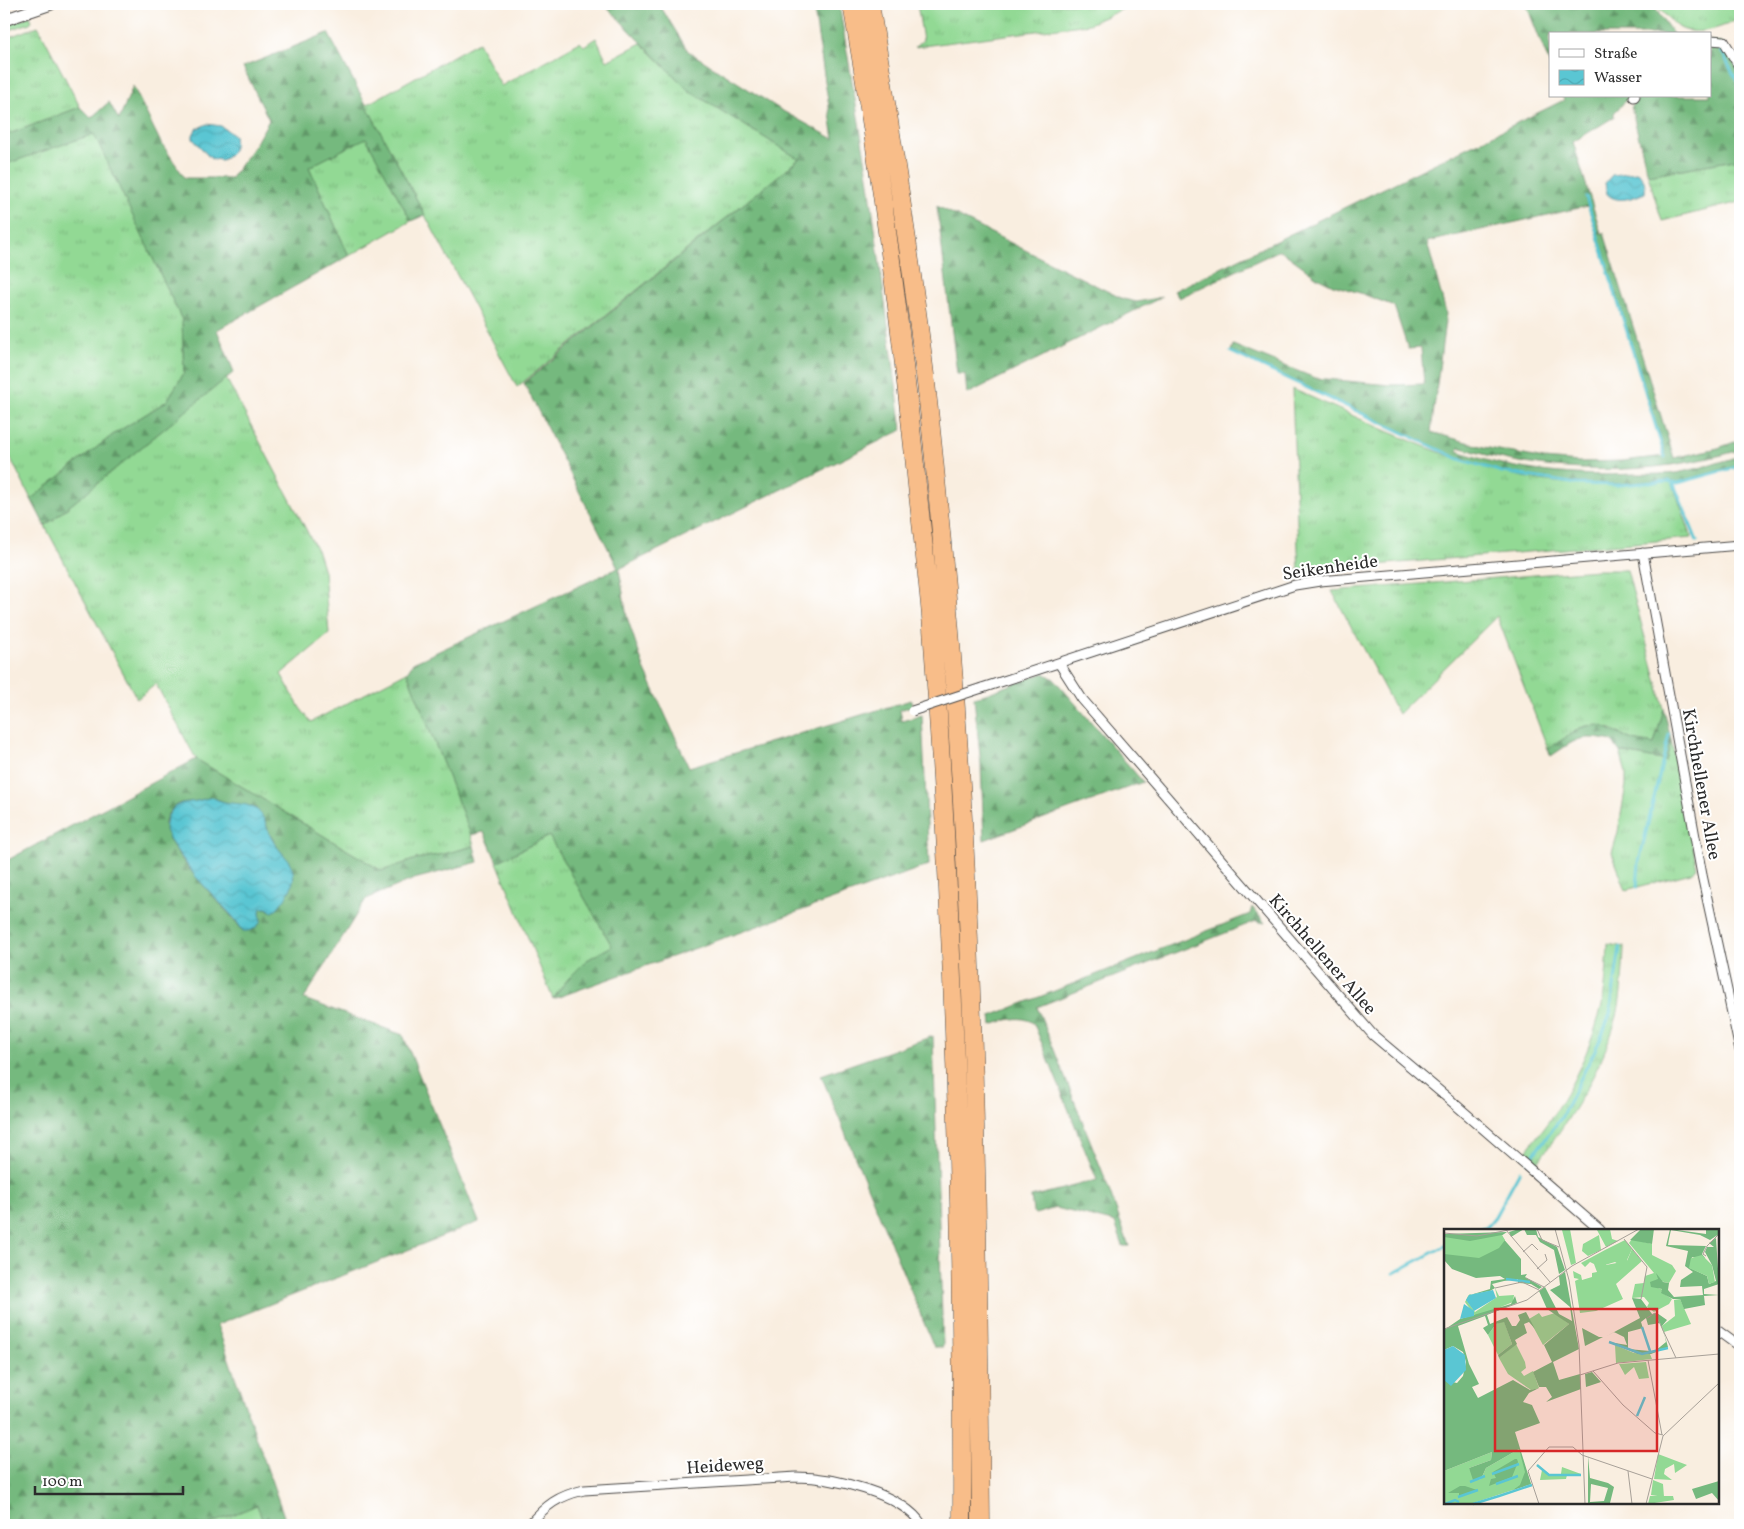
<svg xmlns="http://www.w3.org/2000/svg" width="1744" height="1529" viewBox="0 0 1744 1529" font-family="Vollkorn,serif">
<defs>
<pattern id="grass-tufts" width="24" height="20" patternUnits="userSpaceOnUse" patternTransform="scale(1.25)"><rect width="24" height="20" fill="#92d994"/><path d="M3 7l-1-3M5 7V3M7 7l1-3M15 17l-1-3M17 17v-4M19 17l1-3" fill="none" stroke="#7eba80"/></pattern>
<pattern id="forest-firs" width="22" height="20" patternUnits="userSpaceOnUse" patternTransform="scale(1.25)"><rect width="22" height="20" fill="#75b97e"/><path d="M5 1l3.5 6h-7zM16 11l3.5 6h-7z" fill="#609767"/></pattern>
<pattern id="water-waves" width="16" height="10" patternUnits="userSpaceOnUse" patternTransform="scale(1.25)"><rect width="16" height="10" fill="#5ac6d3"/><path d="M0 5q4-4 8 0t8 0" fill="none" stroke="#4eaab5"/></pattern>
</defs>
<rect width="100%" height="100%" fill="#fff"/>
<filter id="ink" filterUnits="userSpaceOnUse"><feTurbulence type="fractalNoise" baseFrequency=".02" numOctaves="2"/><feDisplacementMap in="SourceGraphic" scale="10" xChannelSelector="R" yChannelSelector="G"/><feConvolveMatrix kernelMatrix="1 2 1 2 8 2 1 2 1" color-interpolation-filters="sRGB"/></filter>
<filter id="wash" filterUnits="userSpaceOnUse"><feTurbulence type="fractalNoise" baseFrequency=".0096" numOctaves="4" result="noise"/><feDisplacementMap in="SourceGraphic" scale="20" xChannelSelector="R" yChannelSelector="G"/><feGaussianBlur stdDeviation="1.12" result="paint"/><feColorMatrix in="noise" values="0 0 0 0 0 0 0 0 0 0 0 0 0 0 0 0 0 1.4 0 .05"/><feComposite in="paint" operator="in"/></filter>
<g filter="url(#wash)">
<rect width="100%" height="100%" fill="#f9eee0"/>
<path fill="url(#grass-tufts)" stroke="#5e8260" d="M917 4H1134L1089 24 915 47 923 40Z
M1654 4H1740V18C1725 27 1697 37 1680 28 1671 22 1662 11 1654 4Z
M30 16 32 21 30 23 4 32V26Z
M38 26 80 107 4 136V39Z
M596 38 607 61 641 43 688 90 799 159 517 387 366 105 478 42 501 86 580 42 584 46Z
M94 133 182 320 184 373 167 401 114 434 31 499 4 445V181L9 163Z
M366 137 411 221 349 256 309 167Z
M1740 159V202L1662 221 1648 175Z
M226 378 318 552 324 571 329 634 281 674 300 708 311 722 407 672 471 835 474 846 444 854 416 859 382 871 196 759 156 684 137 699 45 526Z
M1292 389C1373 423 1452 466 1540 480 1567 484 1595 486 1623 485 1638 484 1657 480 1672 482L1692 538 1317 570 1299 576Z
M1597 570H1627L1664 709 1654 744 1632 740 1611 729 1587 726 1580 728 1548 749 1497 616 1398 714 1332 591Z
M1671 739 1697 868 1691 873 1626 890 1612 853 1618 832 1626 785V773L1620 752 1666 761Z
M549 836 612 946 587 960 568 979 553 999 497 862Z
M1608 944 1624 947C1623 970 1622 993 1617 1016 1601 1073 1569 1120 1534 1167L1522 1157C1535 1138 1551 1120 1562 1101 1579 1072 1594 1038 1602 1005 1606 985 1607 965 1608 944Z
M257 1504 264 1525H208Z"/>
<path fill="url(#forest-firs)" stroke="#507254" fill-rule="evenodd" d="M604 4H659L688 51 781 110 834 139 813 4H839L868 176 902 430 619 569 627 617 644 668 689 767 911 700 912 706 900 710 902 721 922 715 929 865 553 999 568 979 587 960 612 946 549 836 497 862 484 832 471 835 407 672 413 663 618 568 524 383 799 159 688 90Z
M1526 4H1652L1673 34H1550V65Z
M328 33 425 215 411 221 366 138 309 167 349 256 217 330 234 372 45 526 31 499 114 434 167 401 184 373 182 320 94 134 9 163 4 181V136L80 107 91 118 109 102 119 120 133 86 160 141 185 178H231L254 146 269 120 243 67Z
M1710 41 1721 42 1740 71V86L1720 50 1740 89V159L1648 175 1631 106 1640 96H1710Z
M1562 96H1630L1614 113V117L1573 142 1601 233H1604L1674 458 1718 448 1740 440V450C1650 477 1549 476 1459 447L1458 451C1515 472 1575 477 1635 474 1650 474 1666 475 1681 472 1701 468 1721 462 1740 456V465L1678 482 1668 480 1618 484 1577 483 1502 472 1459 459 1231 351 1233 345 1315 378 1390 385 1424 384 1421 348 1408 349 1394 306 1360 293 1333 285 1317 277 1280 250 1179 298 1174 291 1564 100ZM1585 197 1666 456 1621 461 1579 462 1544 459 1484 447 1431 432 1446 313 1427 242 1588 206Z
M937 206 1123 299 1137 302 1162 297 967 394 965 374H957Z
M1044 673 1054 679 1143 782 984 840 981 765 974 698Z
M1664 709 1671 739 1666 761 1620 752 1612 741C1579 734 1577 739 1551 756L1548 749 1580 728 1587 726 1600 725 1632 740 1654 744Z
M196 759 382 871 416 859 444 854 474 846 478 862 414 879 366 899 304 999 403 1035 479 1222 217 1325 287 1525H264L257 1505 208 1525H4V862ZM212 797 264 819C270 835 276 848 288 861L269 911 267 908H261L260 911 261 921C257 928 251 932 242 930 224 904 169 856 165 826 164 819 169 811 175 806 181 801 190 803 197 801 202 800 207 798 212 797Z
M1252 907 1265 923 1256 921 1037 1007 1103 1173 1129 1246H1123L1115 1223 1112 1222 1056 1208 1035 1214 1033 1212 1031 1197 1097 1180 1034 1024C1023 1014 1005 1020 992 1025L991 1016 1250 914Z
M933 1036 943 1347H934L821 1075Z"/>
<path fill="url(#water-waves)" stroke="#42787f" d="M207 124 221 126 234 135C236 148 233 154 222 160L211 159 193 139V135L196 129Z
M1636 172C1644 175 1646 185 1645 193 1633 198 1617 204 1607 194L1605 183 1612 175Z
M212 797C229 807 242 800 256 809 266 816 266 829 272 839 276 847 283 853 288 860 302 880 287 896 275 911L272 912 267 908H261L260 911 261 921C257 928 251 932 243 931L234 918 195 876 172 844 165 830 167 817 174 807 182 803 197 801Z"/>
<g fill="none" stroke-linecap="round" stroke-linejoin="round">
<path stroke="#5ac6d3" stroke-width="3" d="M1721 50 1740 87
M1586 197 1665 457
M1231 352 1459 459 1502 472 1577 484 1618 485 1668 481 1678 483 1740 466
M1673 482 1697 541
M1637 887 1639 862 1669 734
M1528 1162 1561 1118 1600 1040 1610 1014 1620 947
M1478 1230 1488 1226 1493 1220 1520 1171
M1394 1273 1445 1246"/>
</g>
</g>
<g filter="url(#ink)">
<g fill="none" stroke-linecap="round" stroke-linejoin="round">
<defs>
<path id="minor" d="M1710 40 1724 41 1740 68
M1634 97 1635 96
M1643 553 1702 875 1740 1050
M1059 663 1082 699 1373 1035 1449 1099 1600 1230
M982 688 1295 585 1320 581 1740 545
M1718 1331 1740 1347
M529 1525C546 1505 558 1496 584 1490L796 1477C832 1477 902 1493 922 1525"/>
<path id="tertiary" d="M4 20 51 4"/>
<path id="motorway" d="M852 4C879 160 900 317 916 475 921 526 928 577 932 628 954 926 963 1226 962 1525
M870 4C891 130 911 257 926 383 935 462 942 541 949 620 975 921 978 1223 981 1525"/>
</defs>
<use href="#minor" stroke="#4a4846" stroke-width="11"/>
<use href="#tertiary" stroke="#4a4846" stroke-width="13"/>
<use href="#motorway" stroke="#4a4846" stroke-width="19"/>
<use href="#minor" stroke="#fff" stroke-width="9"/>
<use href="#tertiary" stroke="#fff" stroke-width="11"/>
<use href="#motorway" stroke="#f8bd89" stroke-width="18"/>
<defs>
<path id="minor-bridge" d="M912 711 982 688"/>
</defs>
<use href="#minor-bridge" stroke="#4a4846" stroke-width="11" stroke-linecap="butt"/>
<use href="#minor-bridge" stroke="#fff" stroke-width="9"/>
</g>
</g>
<g text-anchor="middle" stroke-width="4" stroke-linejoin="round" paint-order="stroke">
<g font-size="18" fill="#2b2b2b" stroke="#fff">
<text transform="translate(1330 567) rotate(-8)" y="6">Seikenheide</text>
<text transform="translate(1702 784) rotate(80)" y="6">Kirchhellener Allee</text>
<text transform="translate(1323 954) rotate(49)" y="6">Kirchhellener Allee</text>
<text transform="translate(725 1465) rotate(-4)" y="6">Heideweg</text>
</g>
</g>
<g transform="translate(1444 1229)">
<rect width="275" height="275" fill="#f9eee0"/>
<path d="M126 0 132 34 127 36 118 1ZM166 0 168 10 174 12 162 18 153 1ZM155 6 157 21 144 27 138 22 139 15ZM188 10 208 15V26L228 36 232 42 225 54 211 51 214 59 220 61 217 63 228 70 225 75 210 83 203 78 205 74 200 68 188 69 191 55 200 54 201 47 210 44 185 14ZM188 20 198 32 172 55 179 70 152 82 136 84 131 52 135 50 130 49 129 42 137 46 138 51 148 48V44L153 43 150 35 146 33 141 38 137 34 161 21 162 36 183 32ZM51 59 55 67 70 66 69 73 32 88 21 73 24 67 26 65 29 68 25 67 23 72 31 83 53 68ZM236 70 247 95 220 103 218 97 231 87 230 71ZM95 84 98 88 111 84 125 95 99 116 85 90ZM60 92 68 115 54 126 44 106 52 95ZM72 115 81 133 82 139 77 143 80 147 89 142 95 159 87 161 64 145 55 129ZM171 116 190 124 206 125 208 130 172 134ZM202 133 205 149 195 150 190 138 181 146 175 135ZM75 220 87 255 26 275H0V242L48 223 47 231 25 239 32 251 37 250 42 239ZM214 225 222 228 243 236 231 244 230 235 221 240 220 245 228 251 210 250ZM92 235 105 245H117L118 238 137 245 123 246 122 250 96 251 98 241ZM209 251 219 255 220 268 207 266ZM206 267H229L230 271 204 275Z" fill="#92d994"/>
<path d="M75 0H92L94 8 113 18 121 41 115 45 110 21 96 13 92 6H83L80 0 67 8 65 3ZM197 0H210L208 15 186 11ZM226 0 262 5V0H275V5L266 11 256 6 227 1 225 10 224 16 262 17 258 25 261 29 248 28 246 39 263 47 265 55 272 52 268 36 261 23 263 18H270L265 14 272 9 275 55 260 60V65L275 66 260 67 261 76 240 80 236 70H229L217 64 218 60 207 58 206 53 214 50 212 44 219 53 225 54 224 61 230 68 259 66 258 57 236 58 237 51 249 43 241 37 244 22 222 17ZM63 3 57 7 77 30V46L83 45 81 48 98 58 95 60 87 55 74 54V50L60 52 48 55 51 59 46 62 26 66 46 60 47 52 61 50 56 47 32 49 8 40 0 31V5ZM121 43 135 120 109 133 115 151 136 145 137 160 102 173 108 168 102 158H95L89 143 108 133 100 116 125 95 103 80 95 62 101 58 115 85 128 92 126 78 106 61 116 56 115 47ZM71 67 73 74 43 86 46 95 63 88 68 97H72L76 91 74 86 82 83 91 100 85 93 80 95 83 104 71 111 73 115 55 129 54 126 68 115 60 93 52 95 44 106 39 99 44 96 41 87 14 97 25 135 35 155 28 158 34 169 69 151 86 161 95 159 85 164 79 173 88 176 96 194 71 203 87 255 69 261 76 256 81 243 75 220 42 239 37 250 29 251 25 239 47 231 48 223 0 242V151L13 154 19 147 22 133 19 123 9 117 0 121V101L16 90 67 75ZM188 69 197 70 208 85 213 84 223 91 218 97 224 118 207 125H194L165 113 183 116 180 108 170 103 161 108 196 89ZM202 89 204 96 216 94 221 108 222 113 211 122H206L197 93ZM199 99 206 122 184 120V103ZM138 99 155 108H159L141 117ZM148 143 157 153 142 158 141 145ZM144 227 146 249 164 254 170 258 166 274 169 275H144ZM147 255 164 259 160 272 146 273ZM71 230H73L74 233 68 248 45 257 47 250 52 249 49 243ZM275 252V272L268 264 252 270 248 260ZM16 257H21L33 261 15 268V264H4Z" fill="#75b97e" fill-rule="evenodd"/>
<path d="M258 26 268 36 271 53 265 55 263 47 245 39 247 29Z" fill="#92d994"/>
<path d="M58 6 61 11 55 19 35 29 0 25V8L26 12Z" fill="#92d994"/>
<path d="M181 11 188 20 183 31 187 36 177 37 171 33 161 36V21Z" fill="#92d994"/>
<path d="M49 61 52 69 30 82V87L16 90 20 75 30 82 22 71 25 66ZM9 117 21 126 22 141 7 157 0 151V121Z" fill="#5ac6d3"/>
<path fill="none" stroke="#5ac6d3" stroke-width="2.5" d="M62 50 86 53M198 98 206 122M165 113 198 125 224 119M193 187 201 168M93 236 105 246H137M48 245 75 235M26 253 41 247M52 255 74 247M55 267 88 256M14 268 34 261M1 275 11 271 15 273M29 275 55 267"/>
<path fill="none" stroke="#a7a098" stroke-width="1" d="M93 0 98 11 115 18M111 0 125 51 135 116 141 275M62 1 106 53M0 4 33 7 70 0M180 10 203 38 197 70M79 23 88 15 94 21M262 27 259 25 263 17 275 5M93 40 103 31 101 25M82 49 100 58M51 59 78 53 95 61M203 89 211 84 232 129M0 100 83 71 128 37 195 0M204 131 218 206M149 142 179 176 211 204 219 206M136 146 174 134 275 125M184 242 188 275M95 275 84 242 105 218H129L138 226 208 250M202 275 219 207 275 154"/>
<path fill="#d62828" fill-opacity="0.15" stroke="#d62828" stroke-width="2.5" d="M51 80H213V222H51Z"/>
<rect width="275" height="275" fill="none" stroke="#2b2b2b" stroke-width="2.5"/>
</g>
<rect width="1744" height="1529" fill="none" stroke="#fff" stroke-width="20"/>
<rect x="1549" y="32" width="162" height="65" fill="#ffffff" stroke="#aaaaaa"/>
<rect x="1559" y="49" width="25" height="8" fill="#ffffff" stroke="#aaaaaa"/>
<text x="1594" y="58" font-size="15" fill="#2b2b2b">Straße</text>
<rect x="1559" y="70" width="25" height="15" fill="url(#water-waves)" stroke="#aaaaaa"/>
<text x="1594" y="82" font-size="15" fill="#2b2b2b">Wasser</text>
<path d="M35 1486v8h148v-8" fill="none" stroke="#2b2b2b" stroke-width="2.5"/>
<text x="42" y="1486" font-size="15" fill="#2b2b2b" stroke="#ffffff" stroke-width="4" paint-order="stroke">100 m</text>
</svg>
